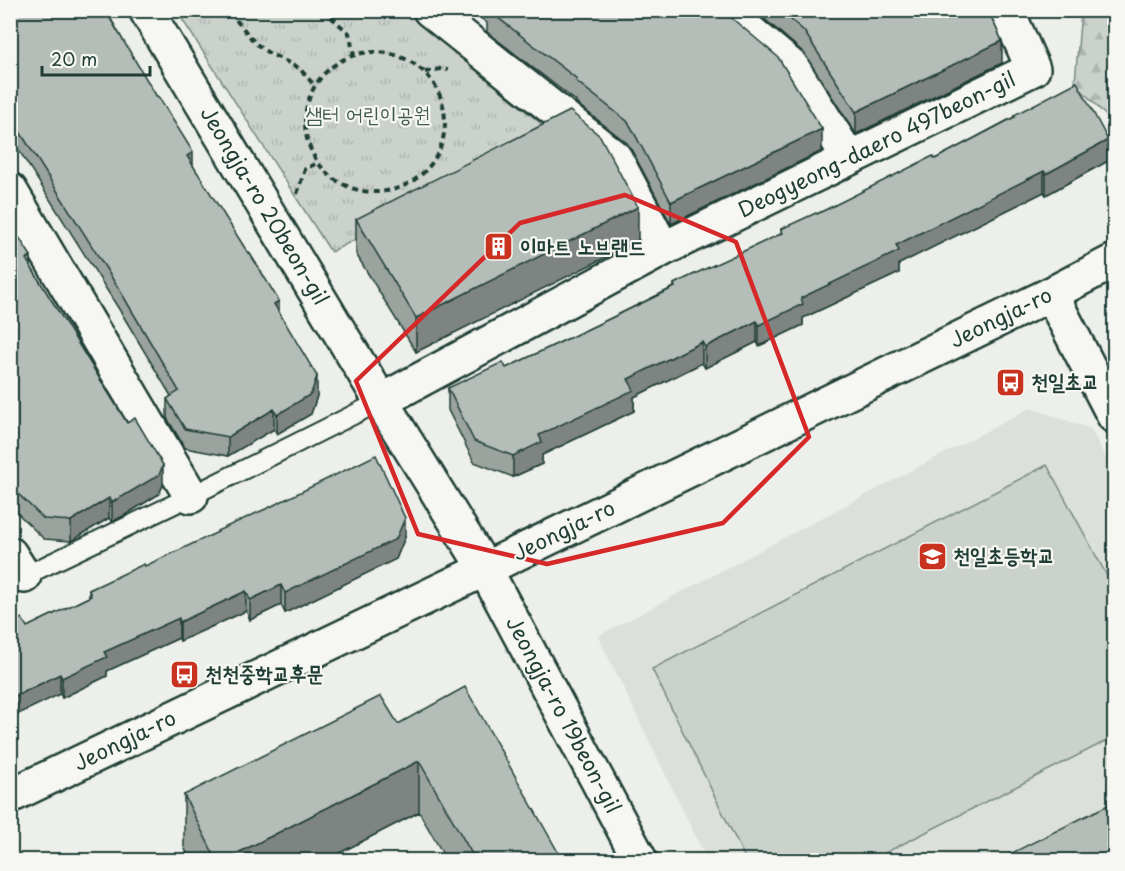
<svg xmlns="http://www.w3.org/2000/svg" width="1125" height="871" viewBox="0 0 1125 871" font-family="'Playpen Sans','Poor Story',sans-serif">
<defs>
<pattern id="forest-firs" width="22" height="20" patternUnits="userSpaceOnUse" patternTransform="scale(1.5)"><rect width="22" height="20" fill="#cbd2cc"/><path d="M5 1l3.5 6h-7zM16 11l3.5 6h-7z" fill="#aeb5b0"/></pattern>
<pattern id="park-tufts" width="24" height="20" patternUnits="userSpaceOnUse" patternTransform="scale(1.5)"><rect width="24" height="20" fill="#cbd2cc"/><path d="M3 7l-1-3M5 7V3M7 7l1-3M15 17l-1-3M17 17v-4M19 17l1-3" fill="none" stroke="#aeb5b0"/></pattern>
</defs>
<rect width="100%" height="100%" fill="#edefea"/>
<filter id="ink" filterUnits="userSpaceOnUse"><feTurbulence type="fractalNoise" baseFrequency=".0167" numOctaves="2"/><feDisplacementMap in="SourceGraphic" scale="12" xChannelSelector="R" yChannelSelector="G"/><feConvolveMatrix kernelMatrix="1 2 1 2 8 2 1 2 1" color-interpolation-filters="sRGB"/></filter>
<g filter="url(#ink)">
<path fill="#dce0db" d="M1030 408 1091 429 1114 475V860H707L598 636Z"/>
<path fill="url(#forest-firs)" stroke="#758880" stroke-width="1.5" d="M1081 11H1114V124L1075 83Z"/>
<path fill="url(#park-tufts)" stroke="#758880" stroke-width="1.5" d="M177 11H406L556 136 331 252Z"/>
<path fill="#cbd2cc" stroke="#758880" stroke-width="1.5" d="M1047 465 1114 589V737L871 860H746L652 669Z"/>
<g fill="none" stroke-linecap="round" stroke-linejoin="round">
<defs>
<path id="lane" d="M16 580 191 496 381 401"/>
<path id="street" d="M146 10 381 401 485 569 640 860
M430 10 615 158 663 249
M724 10 792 67 849 158
M10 190 191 496
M1051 294 1114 416
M381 401 663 249 1033 69 1007 10
M10 554 24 576"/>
<path id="secondary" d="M10 796 485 569 1051 294 1114 261"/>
</defs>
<use href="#lane" stroke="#1f3d34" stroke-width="22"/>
<use href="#street" stroke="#1f3d34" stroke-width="38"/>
<use href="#secondary" stroke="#1f3d34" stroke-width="38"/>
<path stroke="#1f3d34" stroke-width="4" stroke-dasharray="6 4.5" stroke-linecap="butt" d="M233 10 237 21 255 43 267 52 299 68 315 86
M323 10 349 33 354 55
M305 122a70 70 0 1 1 140 0a70 70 0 1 1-140 0Z
M425 72 440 69 448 70
M297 194 305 169 319 162"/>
<use href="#lane" stroke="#f6f6f2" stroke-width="18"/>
<use href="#street" stroke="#f6f6f2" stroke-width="33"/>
<use href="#secondary" stroke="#f6f6f2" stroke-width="33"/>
</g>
<path fill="#9ba39e" stroke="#1f3d34" stroke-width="1.5" d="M10 10H106L193 166 279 312 317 396 311 414 277 434 274 429 228 456 185 448 167 418V399L171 396 122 314 10 136Z
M470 10H722L822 151 671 224 631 149 627 143 576 103V101L487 32V23Z
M754 10H988L1002 63 856 134 804 53Z
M1014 115 1108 161 1046 195 1044 192 899 264V273L803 318V325L759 346 757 342 705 368 702 363 634 397V411L542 455V464L513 477 474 462 448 410V388L506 368 605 321 674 287V284L781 234V229L817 214 935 159 1014 117Z
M356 219 638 241 416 352 356 254Z
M10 223 31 267 163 485 159 494 125 515 112 522 109 518 71 541 44 539 10 506Z
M405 537 396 559 285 613 281 605 250 620 246 611 180 641 179 638 107 671V676L62 698 27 627 89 597V590L145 566Z
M398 724 563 861H447L419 812 324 861H191L184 847V795Z"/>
<path fill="#7e8481" stroke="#1f3d34" stroke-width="1.5" d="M1002 41V63L856 134V112Z
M822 129V151L671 224V202Z
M1108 140V161L1046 195V174Z
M193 152V172L187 156Z
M1044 171V192L899 264V273L803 318V325L759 346V325L801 298 896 245Z
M638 207V241L416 352V318Z
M31 256V276L26 259Z
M279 301V321L274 304Z
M757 321V342L705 368V347Z
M702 342V363L634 397V411L542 455V464L513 477V456L539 435 628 379Z
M317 376V396L311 414 277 434V415Z
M274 409V429L228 456V437Z
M163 465V485L159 494 125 515 112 522V502Z
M109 498V518L71 541V521Z
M405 518V537L396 559 285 613V593Z
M281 585V605L250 620V600Z
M246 591V611L180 641V622Z
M179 618V638L107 671V676L62 698V678L104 652Z
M60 674V694L10 718V699Z
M419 761V812L324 861H222Z"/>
<path fill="#b4bdb8" stroke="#1f3d34" stroke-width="1.5" d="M10 10H105L157 97 158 96 193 152 187 156 248 253 249 252 279 301 274 304 317 376 311 394 277 415 274 409 228 437 185 429 167 399 179 391 122 294 10 116Z
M488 10H722L778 57 822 129 671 202 631 127 627 121 576 81 577 79Z
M780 10H988L1002 41 856 112 804 31Z
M1077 82 1108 140 1046 174 1044 171 896 245 899 251 801 298 803 304 759 325 757 321 705 347 702 342 628 379 634 390 539 435 542 442 513 456 474 441 448 388 503 362 506 368 605 321 675 287 674 284 703 270 783 233 781 229 816 213 817 214 933 156 935 159 1015 117 1014 115Z
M570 111 600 136 638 207 416 318 356 219Z
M10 223 31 256 26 259 127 423 135 418 163 465 159 475 125 495 112 502 109 498 71 521 44 519 10 486Z
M376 455 405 518 396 539 285 593 281 585 250 600 246 591 180 622 179 618 104 652 107 657 62 678 60 674 10 699V624L22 618 27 627 91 596 89 590 144 564 145 566 218 532 217 531 270 507Z
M465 687 563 861H476L419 761 222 861H217L184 795 381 696 398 724Z
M1114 802V861H996Z"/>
</g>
<path fill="none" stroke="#d62828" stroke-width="4.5" stroke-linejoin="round" d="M625 195 736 242 809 437 723 523 547 564 418 534 356 381 520 223Z"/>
<defs>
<symbol id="building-square" viewBox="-11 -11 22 22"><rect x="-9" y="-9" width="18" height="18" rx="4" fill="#c8321e" stroke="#f6f6f2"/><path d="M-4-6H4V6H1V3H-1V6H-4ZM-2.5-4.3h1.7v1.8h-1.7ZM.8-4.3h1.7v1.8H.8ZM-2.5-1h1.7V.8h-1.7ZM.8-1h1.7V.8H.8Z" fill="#fff"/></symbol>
<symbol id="bus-square" viewBox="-11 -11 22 22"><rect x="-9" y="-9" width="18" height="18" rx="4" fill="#c8321e" stroke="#f6f6f2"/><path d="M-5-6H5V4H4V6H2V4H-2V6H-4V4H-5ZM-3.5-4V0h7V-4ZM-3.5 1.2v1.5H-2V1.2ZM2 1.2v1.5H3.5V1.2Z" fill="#fff"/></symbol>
<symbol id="school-square" viewBox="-11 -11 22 22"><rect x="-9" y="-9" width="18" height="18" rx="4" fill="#c8321e" stroke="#f6f6f2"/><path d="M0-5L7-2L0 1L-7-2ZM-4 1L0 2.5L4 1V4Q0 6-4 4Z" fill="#fff"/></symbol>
</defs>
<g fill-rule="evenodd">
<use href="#building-square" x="482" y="230" width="33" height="33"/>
<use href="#bus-square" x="994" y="366" width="33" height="33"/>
<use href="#school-square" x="916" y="540" width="33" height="33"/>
<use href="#bus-square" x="168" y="658" width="33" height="33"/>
</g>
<g text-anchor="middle" stroke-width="4.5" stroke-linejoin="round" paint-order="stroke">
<g font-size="21" fill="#415b52" stroke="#f6f6f2">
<text x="368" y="122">샘터 어린이공원</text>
</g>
<g font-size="21" fill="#1f3d34" stroke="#f6f6f2">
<text transform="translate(877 145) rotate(-26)" y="7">Deogyeong-daero 497beon-gil</text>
<text transform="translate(264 206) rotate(59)" y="7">Jeongja-ro 20beon-gil</text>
<text transform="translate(1001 318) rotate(-26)" y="7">Jeongja-ro</text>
<text transform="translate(564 531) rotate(-26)" y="7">Jeongja-ro</text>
<text transform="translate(563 715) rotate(62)" y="7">Jeongja-ro 19beon-gil</text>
<text transform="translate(125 741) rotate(-26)" y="7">Jeongja-ro</text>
</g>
<g font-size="21" font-weight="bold" fill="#1f3d34" stroke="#f6f6f2" text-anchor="start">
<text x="520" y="254">이마트 노브랜드</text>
<text x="1031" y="389">천일초교</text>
<text x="953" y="563">천일초등학교</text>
<text x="205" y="681">천천중학교후문</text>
</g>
</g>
<rect width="1125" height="871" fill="none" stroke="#f6f6f2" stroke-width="36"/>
<rect x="18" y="18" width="1089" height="835" fill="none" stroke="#1f3d34" stroke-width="2" filter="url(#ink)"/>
<path d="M42 66v9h108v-9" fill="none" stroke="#1f3d34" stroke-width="3"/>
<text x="51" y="66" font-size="18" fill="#1f3d34" stroke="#f6f6f2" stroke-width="4.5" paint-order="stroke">20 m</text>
</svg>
